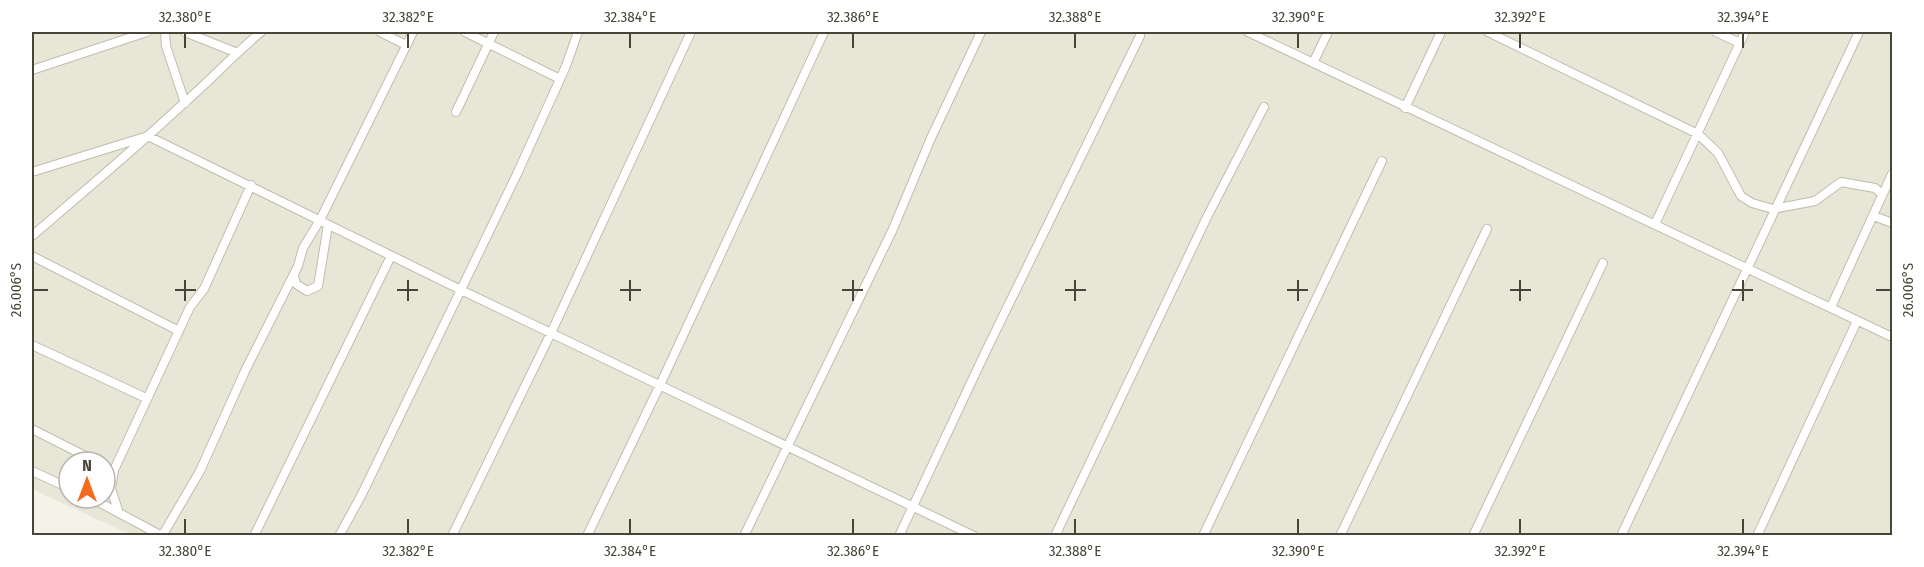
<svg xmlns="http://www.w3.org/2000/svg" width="1924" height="567" viewBox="0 0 1924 567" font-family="'Fira Sans Condensed',sans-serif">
<rect width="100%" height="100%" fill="#f4f3e9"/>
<path fill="#e8e6d7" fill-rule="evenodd" d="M32 32H1892V535L133 536 32 489ZM69 462H105V498H69Z"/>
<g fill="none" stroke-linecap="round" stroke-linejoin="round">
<defs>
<path id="minor" d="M165 32 166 46 185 103
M185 32 235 52
M380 32 406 45
M465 32 560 79
M1248 32 1892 337
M1488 32 1698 134 1718 153 1741 196 1752 203 1773 209 1815 201 1841 182 1875 188 1882 194
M1716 32 1740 43
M1313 63 1328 32
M32 70 147 32
M1405 108 1441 32
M456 112 494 32
M32 172 148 136 461 290 974 536
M1874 216 1892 223
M1655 224 1745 32
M32 236C83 192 135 149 184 103 211 80 234 54 261 32
M32 256 179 331
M294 276 296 284 307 291 318 286 328 225
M1831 307 1892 174
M32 345 146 398
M32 429 97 462
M32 471 69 488
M91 498 162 536 200 471 245 371 298 266 303 248 320 220 413 32
M118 510 111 489 114 470 190 307 204 289 251 185
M254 536 391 256
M339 536 361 496 517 174 566 66 578 32
M452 536 551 333 691 32
M587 536 660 385 824 32
M744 536 893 229 931 138 981 32
M899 536 984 355 1140 36
M1055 536 1207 217 1264 107
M1203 536 1382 161
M1340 536 1487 229
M1473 536 1603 263
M1621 536 1859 32
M1757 536 1857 321"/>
</defs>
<use href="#minor" stroke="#c0bdac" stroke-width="10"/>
<use href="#minor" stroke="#fff" stroke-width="8"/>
</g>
<path fill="none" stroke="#484538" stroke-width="2" d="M185 33V48M408 33V48M630 33V48M853 33V48M1075 33V48M1298 33V48M1520 33V48M1743 33V48M185 280V301M408 280V301M630 280V301M853 280V301M1075 280V301M1298 280V301M1520 280V301M1743 280V301M33 290H48M175 290H196M397 290H418M620 290H641M842 290H863M1065 290H1086M1287 290H1308M1510 290H1531M1732 290H1753M1876 290H1891M185 519V534M408 519V534M630 519V534M853 519V534M1075 519V534M1298 519V534M1520 519V534M1743 519V534"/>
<rect width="1924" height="567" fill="none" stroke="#ffffff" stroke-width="66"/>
<g transform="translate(87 480)"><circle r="28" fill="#ffffff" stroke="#b6b5af" stroke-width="1.5"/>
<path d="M0-4.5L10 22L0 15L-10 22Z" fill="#f66b1e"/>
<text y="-9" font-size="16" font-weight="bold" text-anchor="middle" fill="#484538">N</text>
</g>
<rect x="33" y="33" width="1858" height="501" fill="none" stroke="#484538" stroke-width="2"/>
<g font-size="15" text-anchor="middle" fill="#484538">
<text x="185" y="22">32.380°E</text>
<text x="408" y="22">32.382°E</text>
<text x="630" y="22">32.384°E</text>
<text x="853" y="22">32.386°E</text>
<text x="1075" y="22">32.388°E</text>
<text x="1298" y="22">32.390°E</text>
<text x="1520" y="22">32.392°E</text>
<text x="1743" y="22">32.394°E</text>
<text transform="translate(16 290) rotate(-90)" y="5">26.006°S</text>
<text transform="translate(1908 290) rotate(-90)" y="5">26.006°S</text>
<text x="185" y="556">32.380°E</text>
<text x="408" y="556">32.382°E</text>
<text x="630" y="556">32.384°E</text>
<text x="853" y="556">32.386°E</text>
<text x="1075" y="556">32.388°E</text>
<text x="1298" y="556">32.390°E</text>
<text x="1520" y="556">32.392°E</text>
<text x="1743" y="556">32.394°E</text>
</g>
</svg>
